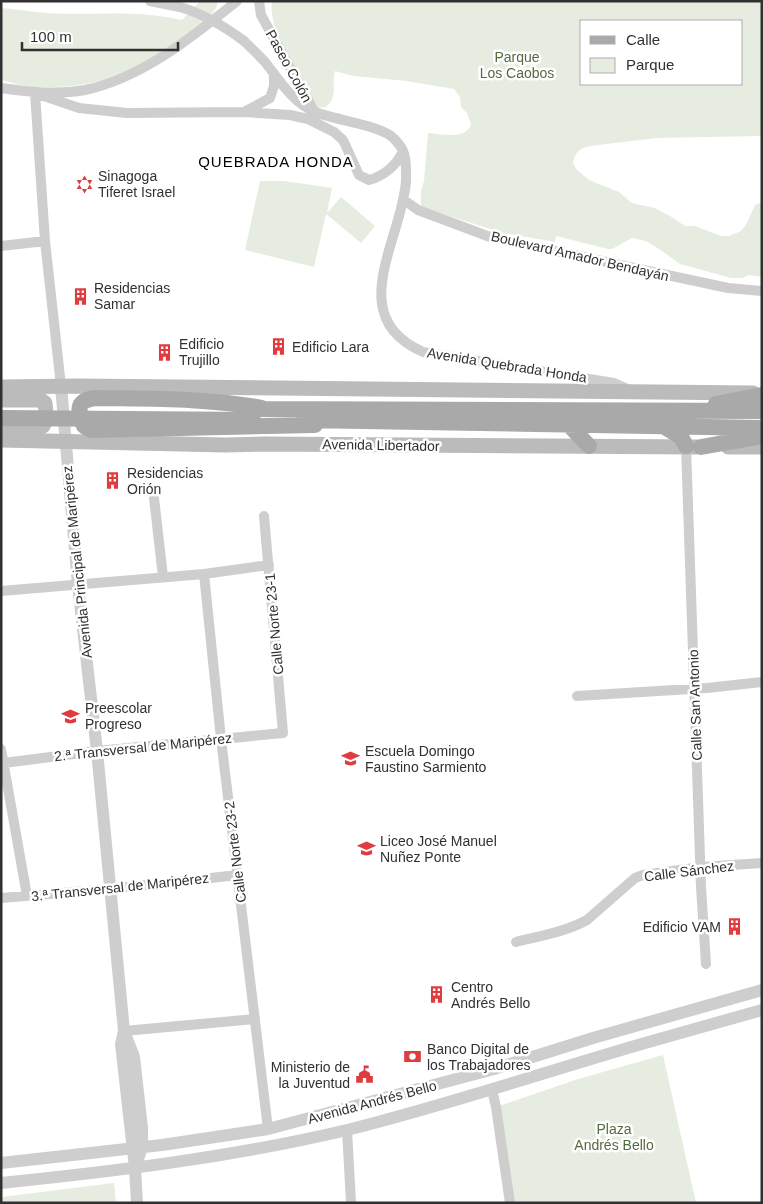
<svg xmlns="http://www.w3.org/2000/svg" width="763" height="1204" viewBox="0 0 763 1204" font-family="Arial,sans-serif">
<rect width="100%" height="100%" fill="#fff"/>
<path fill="#e6ede0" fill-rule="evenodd" d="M200 1H218L216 8 209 17C159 55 120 86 54 87 47 87 39 88 31 87 21 86 11 82 1 80V8C17 9 32 12 47 13 94 16 134 9 182 20Z
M272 1H762V136L657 138 590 146C580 148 575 152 573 163L577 170 589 180 619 192 632 203 655 208 670 216 685 226H695L721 236H729L741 231 746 225 755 205 762 202V277L749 275 742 278H731L680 264 662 251 646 241 632 238 612 249H608L556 236 555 242 503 233 421 207V190L424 181 428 133C442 134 464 140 471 125L467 113 461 107 460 97 454 89 406 81 353 76 335 71C331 84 339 96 326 107L318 108C303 82 267 31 272 1ZM582 21H742V84H582Z
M260 181H284L332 188 327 213 341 197 375 226 361 243 326 214 314 267 245 250Z
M663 1055 696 1203H510L496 1107 578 1079Z
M114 1183 116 1203H1V1197Z"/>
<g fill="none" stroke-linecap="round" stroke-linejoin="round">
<path stroke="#cecece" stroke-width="10" d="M150 1 180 7
M259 1 261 15 314 111
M244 41C251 48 259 55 265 62 280 81 293 103 315 112 335 120 377 125 391 136 395 139 401 146 403 151 407 159 406 172 406 181 402 240 343 317 423 352L614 383 630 390
M1 88C29 92 57 95 85 90 142 78 192 37 237 1
M35 93 79 108 127 113 244 112 290 115 308 119 334 132 343 140 359 175 369 180C384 176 397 165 403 151
M35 93 45 241 61 386
M246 111 270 98 274 86V74
M404 200 418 210 490 237 728 288 762 291
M1 246 45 241
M686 446 701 887 706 964
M154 498 163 577
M204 574 221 739 268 1129
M1 591 204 574 269 565
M577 696 707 688 762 682
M1 749 27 896
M4 763 97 751 283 733 264 516
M1 898 110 889 238 875
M516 942C540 936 565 932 587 920L635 878 643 875 701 867 762 863
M124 1031 255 1019
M492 1090 496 1107 510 1203
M347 1130 351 1203"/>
<path stroke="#cecece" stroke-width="12" d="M61 386 78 585 97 751 124 1031 134 1057 142 1128V1147L135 1168
M124 1031 121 1044 135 1168 137 1203
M1 1163 162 1145 268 1129 494 1069 593 1038 762 990
M1 1183C117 1171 233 1157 347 1130 447 1105 545 1072 645 1043 684 1032 723 1021 762 1010"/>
<path stroke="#bbb" stroke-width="15" d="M1 387 78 386 753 393
M1 400H41L45 403C46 410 47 421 43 426L1 427
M1 440 225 445 264 444 697 447
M728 447H762"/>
<path stroke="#a9a9a9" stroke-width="16" d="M716 404 762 395
M262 408C207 398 151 399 95 398 75 401 78 410 84 426L92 430 315 425
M251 409 762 411
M304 420 762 428
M569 425 589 446
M663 426 681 437 686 446
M701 447 762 436"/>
<path stroke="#cecece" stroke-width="10" d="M180 7C204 14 224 26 244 41"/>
<path stroke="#a9a9a9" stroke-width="16" d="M1 418 253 420"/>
</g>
<defs>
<symbol id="synagogue-bare" viewBox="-9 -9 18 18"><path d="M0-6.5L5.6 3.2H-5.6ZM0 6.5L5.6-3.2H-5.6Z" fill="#df3c40" stroke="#fff" stroke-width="2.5" paint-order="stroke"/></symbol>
<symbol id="building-bare" viewBox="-9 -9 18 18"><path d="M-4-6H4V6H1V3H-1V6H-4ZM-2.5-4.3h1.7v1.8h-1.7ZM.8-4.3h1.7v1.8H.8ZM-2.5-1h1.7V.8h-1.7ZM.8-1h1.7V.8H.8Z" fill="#df3c40" stroke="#fff" stroke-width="2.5" paint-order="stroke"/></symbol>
<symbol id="school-bare" viewBox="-9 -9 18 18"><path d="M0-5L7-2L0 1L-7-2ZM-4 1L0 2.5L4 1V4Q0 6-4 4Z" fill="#df3c40" stroke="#fff" stroke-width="2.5" paint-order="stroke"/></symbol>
<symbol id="bank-bare" viewBox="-9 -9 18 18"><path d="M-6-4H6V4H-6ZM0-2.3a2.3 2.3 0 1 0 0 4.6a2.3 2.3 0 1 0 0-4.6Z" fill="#df3c40" stroke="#fff" stroke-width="2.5" paint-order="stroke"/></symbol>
<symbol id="civic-bare" viewBox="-9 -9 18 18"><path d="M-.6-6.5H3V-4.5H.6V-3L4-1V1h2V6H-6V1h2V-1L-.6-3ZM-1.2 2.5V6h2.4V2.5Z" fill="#df3c40" stroke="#fff" stroke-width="2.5" paint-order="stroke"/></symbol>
</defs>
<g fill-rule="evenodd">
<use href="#synagogue-bare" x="72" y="172" width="25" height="25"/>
<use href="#building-bare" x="68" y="284" width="25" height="25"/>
<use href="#building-bare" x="266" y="334" width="25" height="25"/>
<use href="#building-bare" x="152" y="340" width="25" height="25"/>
<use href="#building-bare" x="100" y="468" width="25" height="25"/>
<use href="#school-bare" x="58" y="704" width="25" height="25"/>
<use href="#school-bare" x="338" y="746" width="25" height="25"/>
<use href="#school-bare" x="354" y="836" width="25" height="25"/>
<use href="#building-bare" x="722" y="914" width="25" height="25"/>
<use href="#building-bare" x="424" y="982" width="25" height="25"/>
<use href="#bank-bare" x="400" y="1044" width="25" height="25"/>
<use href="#civic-bare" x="352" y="1062" width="25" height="25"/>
</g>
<g text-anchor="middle" stroke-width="5" stroke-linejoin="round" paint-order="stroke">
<g font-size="14" fill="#526b3f" stroke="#fff">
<text x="517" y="62">Parque<tspan x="517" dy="16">Los Caobos</tspan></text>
<text x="614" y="1134">Plaza<tspan x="614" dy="16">Andrés Bello</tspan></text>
</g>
<g font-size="14" fill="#313131" stroke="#fff">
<text transform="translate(289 66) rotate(61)" y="5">Paseo Colón</text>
<text transform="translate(580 256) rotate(13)" y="5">Boulevard Amador Bendayán</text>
<text transform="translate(507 365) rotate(9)" y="5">Avenida Quebrada Honda</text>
<text transform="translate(381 445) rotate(1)" y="5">Avenida Libertador</text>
<text transform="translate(77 562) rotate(-96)" y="5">Avenida Principal de Maripérez</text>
<text transform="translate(274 624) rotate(-95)" y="5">Calle Norte 23-1</text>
<text transform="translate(695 705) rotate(-92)" y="5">Calle San Antonio</text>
<text transform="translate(143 747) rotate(-6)" y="5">2.ª Transversal de Maripérez</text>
<text transform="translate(235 852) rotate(-97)" y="5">Calle Norte 23-2</text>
<text transform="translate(689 871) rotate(-7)" y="5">Calle Sánchez</text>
<text transform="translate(120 887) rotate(-6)" y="5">3.ª Transversal de Maripérez</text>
<text transform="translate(372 1102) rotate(-15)" y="5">Avenida Andrés Bello</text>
</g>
<g font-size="14" fill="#313131" stroke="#fff" text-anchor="start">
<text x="98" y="181">Sinagoga<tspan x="98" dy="16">Tiferet Israel</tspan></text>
<text x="94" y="293">Residencias<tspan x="94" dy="16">Samar</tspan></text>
<text x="179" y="349">Edificio<tspan x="179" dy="16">Trujillo</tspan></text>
<text x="292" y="352">Edificio Lara</text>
<text x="127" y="478">Residencias<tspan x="127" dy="16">Orión</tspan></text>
<text x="85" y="713">Preescolar<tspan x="85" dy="16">Progreso</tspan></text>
<text x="365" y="756">Escuela Domingo<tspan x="365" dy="16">Faustino Sarmiento</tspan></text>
<text x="380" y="846">Liceo José Manuel<tspan x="380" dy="16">Nuñez Ponte</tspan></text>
<text x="721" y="932" text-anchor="end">Edificio VAM</text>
<text x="451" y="992">Centro<tspan x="451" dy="16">Andrés Bello</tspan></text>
<text x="427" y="1054">Banco Digital de<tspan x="427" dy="16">los Trabajadores</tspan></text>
<text x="350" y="1072" text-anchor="end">Ministerio de<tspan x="350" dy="16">la Juventud</tspan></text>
</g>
<g font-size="15" letter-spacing="1" fill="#000" stroke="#fff">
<text x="276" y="167">QUEBRADA HONDA</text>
</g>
</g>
<rect width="763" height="1204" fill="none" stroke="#313131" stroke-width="5"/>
<rect x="580" y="20" width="162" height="65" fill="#ffffff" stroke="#adadad"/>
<rect x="590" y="36" width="25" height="8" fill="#a9a9a9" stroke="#adadad"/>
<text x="626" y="45" font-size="15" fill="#313131">Calle</text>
<rect x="590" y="58" width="25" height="15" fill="#e6ede0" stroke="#adadad"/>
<text x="626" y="70" font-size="15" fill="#313131">Parque</text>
<path d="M22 42v8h156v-8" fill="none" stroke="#313131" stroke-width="2.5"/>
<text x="30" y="42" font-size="15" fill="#313131" stroke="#ffffff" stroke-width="4" paint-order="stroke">100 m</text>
</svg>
